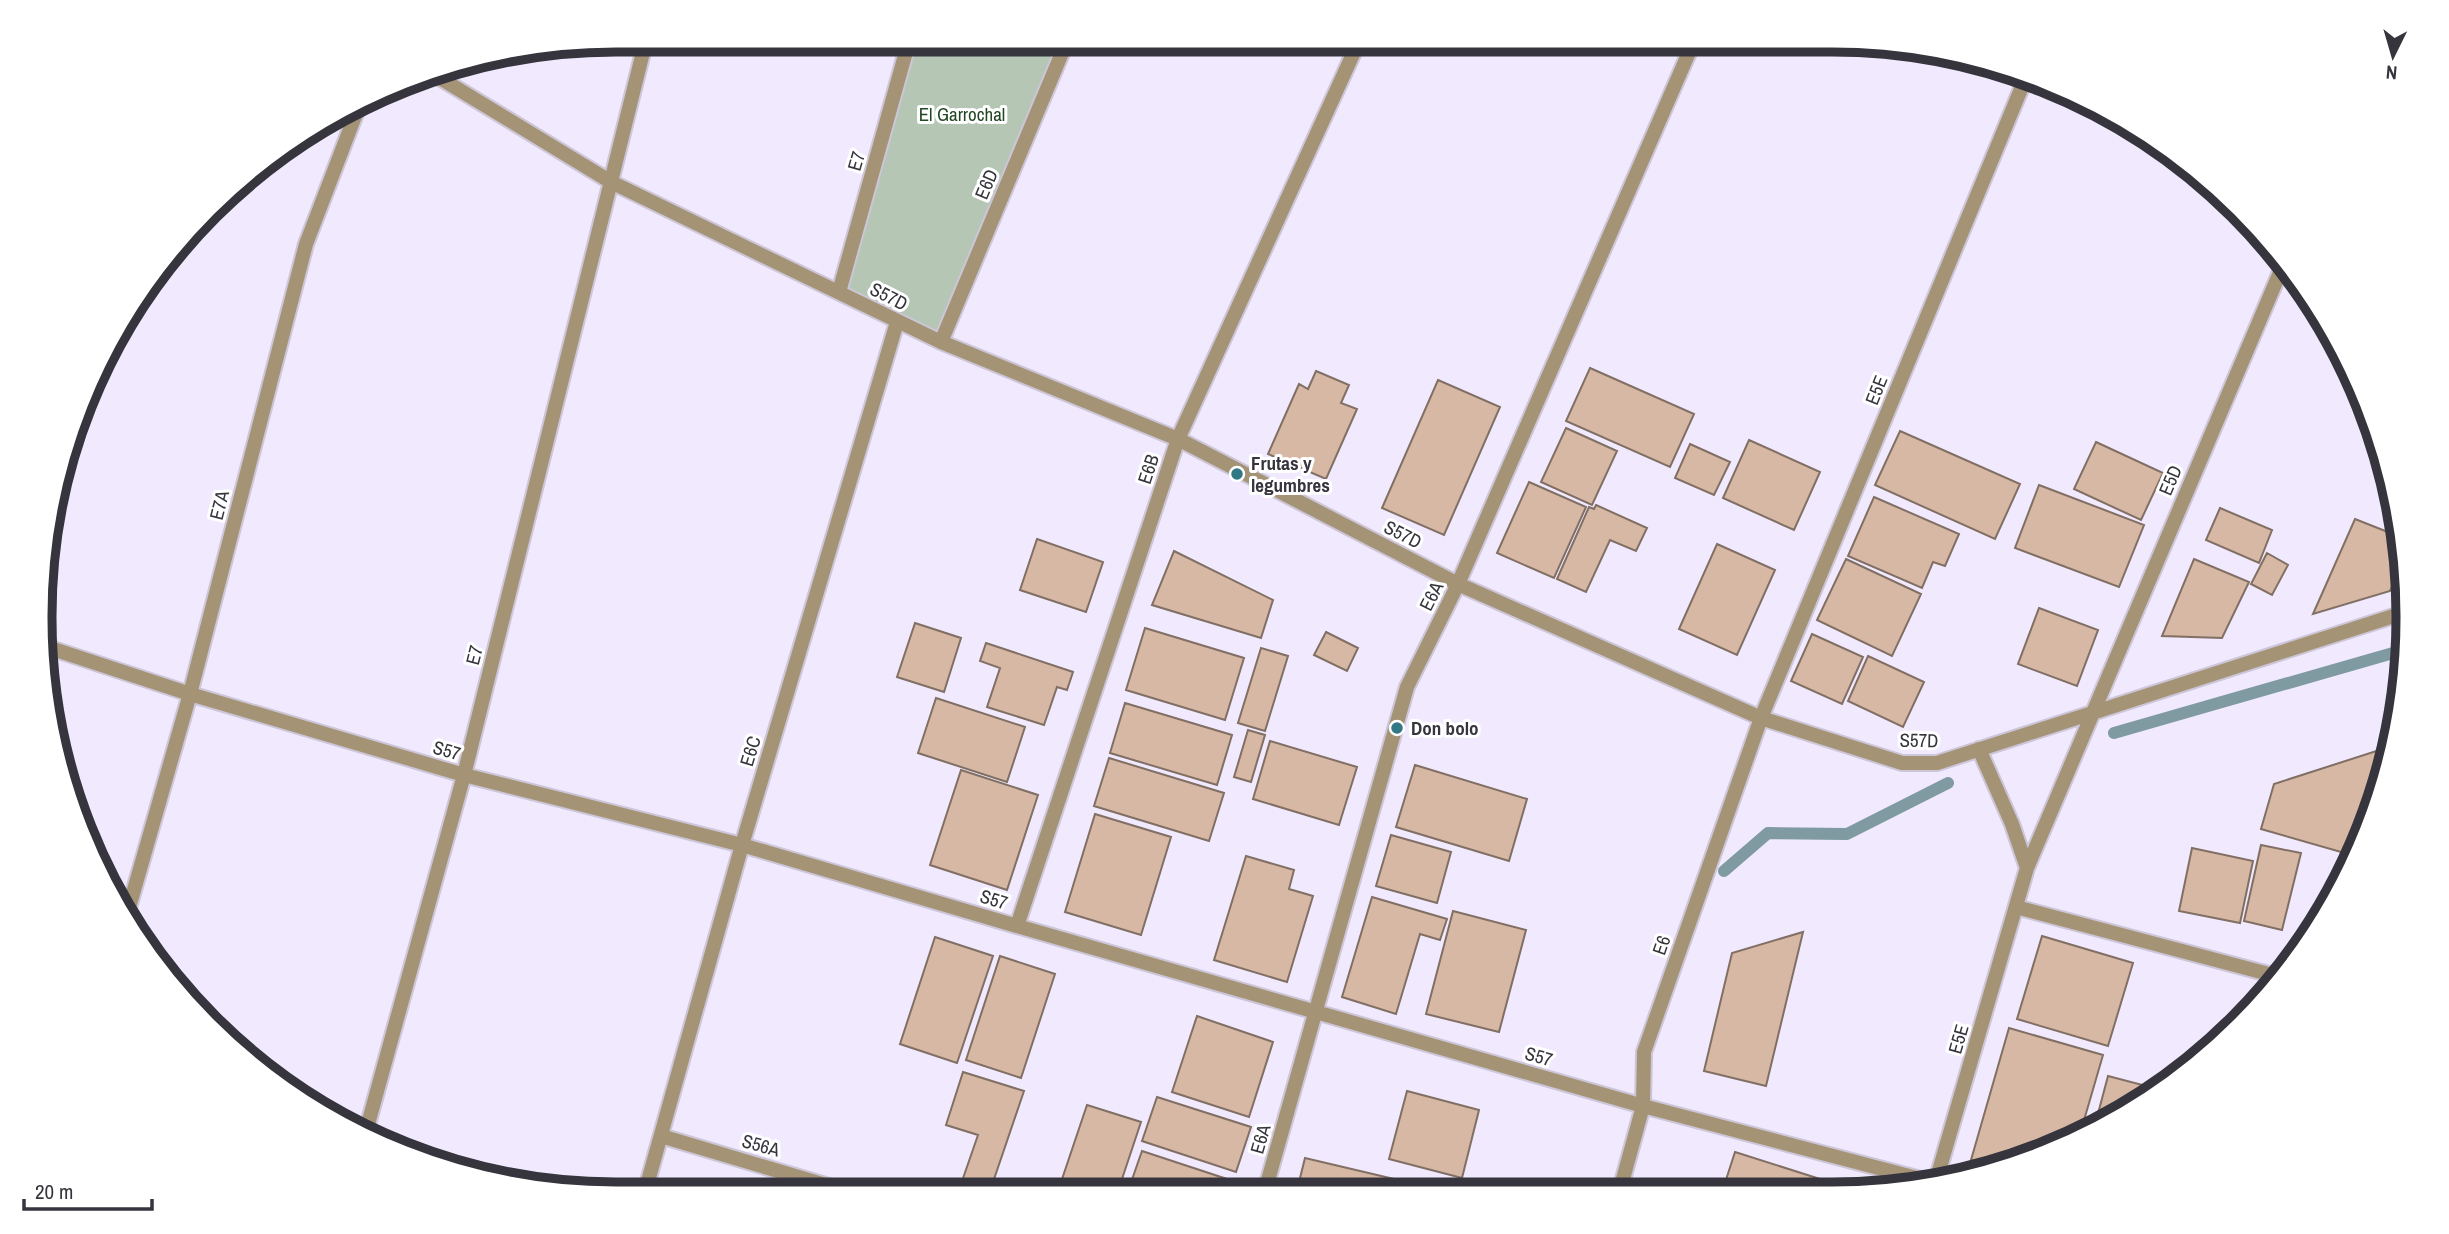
<svg xmlns="http://www.w3.org/2000/svg" width="2449" height="1234" viewBox="0 0 2449 1234" font-family="'Archivo Narrow',sans-serif">
<rect width="100%" height="100%" fill="#f1eaff"/>
<path fill="#b5c6b5" d="M912 41H1066L940 340 846 289Z"/>
<g fill="none" stroke-linecap="round" stroke-linejoin="round">
<path stroke="#7f9aa1" stroke-width="12" d="M2114 733 2407 649
M1724 871 1768 833 1847 834 1948 783"/>
</g>
<path fill="#d6b8a5" stroke="#816f64" stroke-width="2" d="M1590 368 1694 414 1670 467 1566 421Z
M1316 371 1349 385 1341 403 1357 409 1326 479 1268 454 1299 384 1308 389Z
M1438 380 1500 407 1444 535 1382 508Z
M1566 428 1617 451 1592 505 1541 482Z
M1900 431 2020 484 1995 539 1875 485Z
M1749 440 1820 472 1794 530 1723 498Z
M2096 442 2163 473 2141 520 2074 489Z
M1690 444 1730 462 1714 495 1675 478Z
M1529 482 1586 507 1554 578 1497 553Z
M2039 485 2144 525 2119 587 2015 548Z
M1874 497 1959 534 1945 566 1933 562 1922 588 1848 556Z
M1596 505 1647 528 1636 551 1610 540 1586 592 1557 579 1589 507 1594 509Z
M2220 508 2272 530 2259 563 2206 540Z
M2355 519 2403 538 2404 557 2390 591 2313 614Z
M1037 539 1103 562 1086 612 1020 590Z
M1717 544 1775 570 1737 655 1679 629Z
M1174 551 1273 600 1261 638 1152 605Z
M2267 553 2288 565 2272 595 2251 584Z
M1846 559 1921 594 1892 656 1817 620Z
M2194 559 2249 582 2222 638 2162 636Z
M2039 608 2098 630 2077 686 2018 664Z
M915 623 961 638 944 692 897 677Z
M1145 628 1244 658 1225 720 1126 690Z
M1326 632 1358 648 1347 671 1314 655Z
M1812 634 1863 657 1842 704 1791 681Z
M986 643 1073 672 1067 690 1057 687 1044 725 987 707 1000 668 980 661Z
M1261 648 1288 656 1265 731 1238 723Z
M1868 656 1924 682 1903 727 1848 701Z
M936 698 1025 727 1007 782 918 753Z
M1125 703 1232 735 1217 785 1110 753Z
M1248 730 1265 735 1251 782 1234 777Z
M1270 741 1357 767 1339 825 1253 799Z
M2392 746 2389 766 2355 856 2261 829 2274 784Z
M1109 758 1224 793 1209 841 1094 806Z
M1415 765 1527 799 1509 861 1396 827Z
M961 770 1038 795 1007 890 930 865Z
M1095 814 1171 837 1141 935 1065 912Z
M1391 835 1451 852 1437 903 1376 886Z
M2261 845 2301 853 2282 930 2244 921Z
M2192 848 2253 861 2240 923 2179 911Z
M1246 856 1294 870 1289 889 1313 896 1287 982 1214 960Z
M1372 897 1447 919 1440 940 1420 934 1396 1014 1342 997Z
M1453 911 1526 930 1499 1032 1426 1014Z
M1803 932 1766 1086 1704 1071 1732 953Z
M2042 936 2133 963 2108 1046 2017 1019Z
M935 937 993 956 957 1063 900 1044Z
M1000 956 1055 974 1021 1078 966 1060Z
M1197 1016 1273 1042 1249 1117 1172 1092Z
M2009 1028 2103 1055 2080 1134 2052 1150 1992 1166 1971 1160Z
M963 1072 1024 1091 990 1191H974L960 1187 978 1135 946 1125Z
M2108 1076 2158 1089 2095 1125Z
M1407 1091 1479 1110 1462 1178 1389 1159Z
M1157 1097 1251 1127 1236 1172 1142 1141Z
M1087 1105 1141 1122 1118 1191H1058Z
M1142 1151 1233 1181 1230 1191H1128Z
M1735 1152 1842 1186V1189H1723Z
M1305 1158 1411 1183 1409 1190H1297Z"/>
<g fill="none" stroke-linecap="round" stroke-linejoin="round">
<defs>
<path id="street" d="M430 72 611 182 941 342 1178 439 1458 584 1761 718 1902 763H1937L2406 612
M839 292 909 41
M941 342 1067 41
M47 647 190 694 464 775 742 845 1017 926 1643 1106 1932 1182
M1979 749 2012 824 2027 868
M2016 907 2280 977
M128 911 190 694 306 244 357 111
M1017 926 1178 439 1359 41
M365 1135 464 775 646 40
M661 1136 849 1192
M1936 1181 2027 868 2284 263
M1620 1190 1643 1106 1644 1052 1761 718 2026 77
M1265 1191 1407 687 1458 584 1694 41
M645 1192 742 845 897 322"/>
</defs>
<use href="#street" stroke="#ccc6d8" stroke-width="18"/>
<use href="#street" stroke="#a49375" stroke-width="14"/>
</g>
<g fill="#327884" stroke="#fff" stroke-width="2.5">
<circle cx="1237" cy="474" r="7"/>
<circle cx="1397" cy="728" r="7"/>
</g>
<g text-anchor="middle" stroke-width="6" stroke-linejoin="round" paint-order="stroke">
<g font-size="19" fill="#214724" stroke="#fff">
<text x="962" y="121">El Garrochal</text>
</g>
<g font-size="19" fill="#36343c" stroke="#fff">
<text transform="translate(856 161) rotate(-74)" y="7">E7</text>
<text transform="translate(986 184) rotate(-67)" y="7">E6D</text>
<text transform="translate(889 296) rotate(27)" y="7">S57D</text>
<text transform="translate(1876 390) rotate(-68)" y="7">E5E</text>
<text transform="translate(1148 469) rotate(-72)" y="7">E6B</text>
<text transform="translate(2170 480) rotate(-67)" y="7">E5D</text>
<text transform="translate(219 505) rotate(-76)" y="7">E7A</text>
<text transform="translate(1403 534) rotate(27)" y="7">S57D</text>
<text transform="translate(1431 596) rotate(-63)" y="7">E6A</text>
<text transform="translate(474 655) rotate(-76)" y="7">E7</text>
<text transform="translate(1919 740) rotate(1)" y="7">S57D</text>
<text transform="translate(447 750) rotate(16)" y="7">S57</text>
<text transform="translate(750 751) rotate(-73)" y="7">E6C</text>
<text transform="translate(994 899) rotate(17)" y="7">S57</text>
<text transform="translate(1661 945) rotate(-71)" y="7">E6</text>
<text transform="translate(1958 1039) rotate(-74)" y="7">E5E</text>
<text transform="translate(1539 1056) rotate(16)" y="7">S57</text>
<text transform="translate(1260 1139) rotate(-74)" y="7">E6A</text>
<text transform="translate(761 1145) rotate(16)" y="7">S56A</text>
</g>
<g font-size="19" font-weight="bold" fill="#36343c" stroke="#fff" text-anchor="start">
<text x="1251" y="470">Frutas y<tspan x="1251" dy="22">legumbres</tspan></text>
<text x="1411" y="735">Don bolo</text>
</g>
</g>
<path d="M0 0H2449V1234H0ZM616 52H1832A564 564 0 0 1 2396 616V618A564 564 0 0 1 1832 1182H616A564 564 0 0 1 52 618V616A564 564 0 0 1 616 52Z" fill="#fff" fill-rule="evenodd"/>
<path fill="none" stroke="#36343c" stroke-width="9" d="M616 52H1832A564 564 0 0 1 2396 616V618A564 564 0 0 1 1832 1182H616A564 564 0 0 1 52 618V616A564 564 0 0 1 616 52Z"/>
<g transform="translate(2393 56) rotate(185)" stroke="#ffffff" stroke-width="5" paint-order="stroke">
<path d="M0-5L12 26L0 18L-12 26Z" fill="#36343c"/>
<text y="-10" font-size="19" font-weight="bold" text-anchor="middle" fill="#36343c">N</text>
</g>
<path d="M24 1199v10h128v-10" fill="none" stroke="#36343c" stroke-width="3.5"/>
<text x="35" y="1199" font-size="21" fill="#36343c" stroke="#ffffff" stroke-width="5" paint-order="stroke">20 m</text>
</svg>
